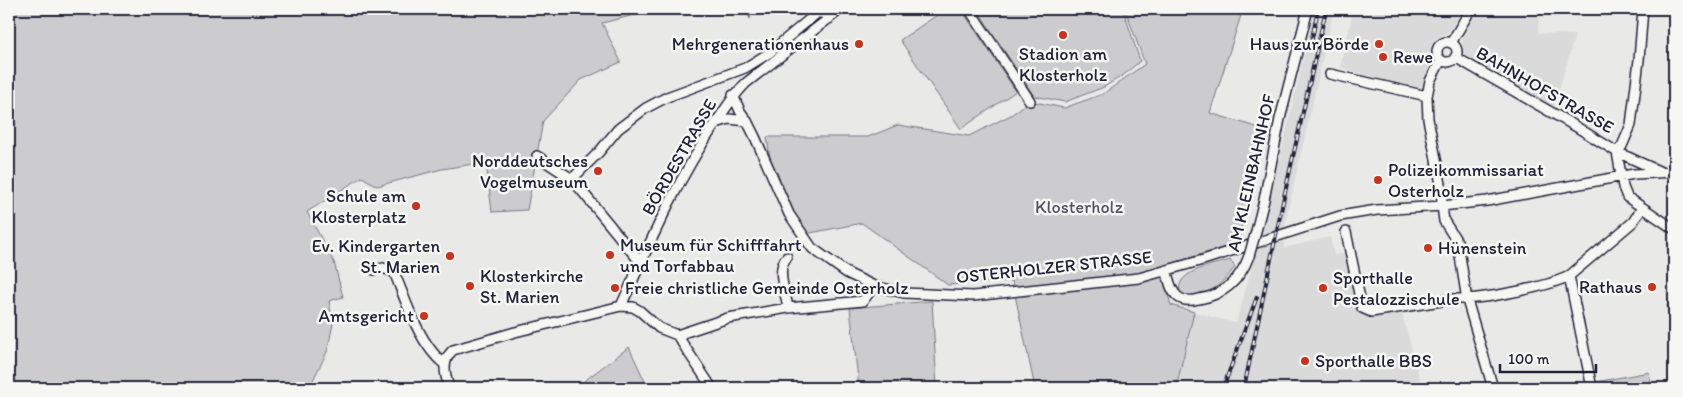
<svg xmlns="http://www.w3.org/2000/svg" width="1683" height="397" viewBox="0 0 1683 397" font-family="Itim,sans-serif">
<rect width="100%" height="100%" fill="#e9e9e7"/>
<filter id="ink" filterUnits="userSpaceOnUse"><feTurbulence type="fractalNoise" baseFrequency=".02" numOctaves="2"/><feDisplacementMap in="SourceGraphic" scale="10" xChannelSelector="R" yChannelSelector="G"/><feConvolveMatrix kernelMatrix="1 2 1 2 8 2 1 2 1" color-interpolation-filters="sRGB"/></filter>
<g filter="url(#ink)">
<path fill="#dadada" d="M1314 9H1334L1285 223 1284 248 1330 237 1334 255 1347 253 1360 313H1365L1373 316 1402 313 1422 388H1176L1194 312 1236 323 1262 231 1298 82Z
M1352 9H1463L1451 31 1436 38 1431 47 1432 62 1422 89 1417 94 1340 67 1351 21Z
M1477 9H1534V15L1539 16 1538 33 1575 35 1554 107 1463 54 1462 40 1464 33Z"/>
<path fill="#ccccce" stroke="#777784" d="M9 9H659L602 23 621 62 581 80 543 121 527 210 492 212 486 162 442 169 377 186 362 177 307 212 334 262 343 297 329 301 333 324 327 352 309 388H9Z
M946 9H961L1016 91 961 129 900 40Z
M977 9H1123L1140 61 1125 74 1104 87 1065 102 1034 96Z
M1125 9H1241L1242 12 1210 113 1263 129 1238 243 1160 267 1171 305 1194 312 1176 388H1035L1012 281 948 285 862 223 805 234 772 172 767 137H868L898 125 969 136 1011 115 1030 101 1064 108 1103 94 1145 64Z
M1230 260 1235 267C1220 286 1208 299 1181 295 1171 271 1214 265 1230 260Z
M932 301 937 388H859L850 308Z
M1674 303V335L1667 305Z
M629 347 648 388H575Z
M1649 372 1652 388H1597L1596 382Z"/>
<g fill="none" stroke-linecap="round" stroke-linejoin="round">
<path stroke="#71717f" stroke-width="2" d="M747 9 750 18"/>
<defs>
<path id="minor" d="M969 9 1030 101
M1437 52a10 10 0 1 1 20 0a10 10 0 1 1-20 0Z
M1451 43 1471 9
M1455 57 1575 126 1617 152 1659 171
M1441 60 1430 81 1427 96 1428 119 1441 184 1442 206 1444 221 1458 243 1467 300 1493 388
M1330 74 1427 96
M733 95 740 111 747 121 755 137 789 214 812 248 847 273 874 286 904 293 973 296 1139 278 1203 260 1340 216 1377 210 1442 206 1487 201 1634 174 1674 172
M716 123 729 119 747 121
M1617 152 1622 146 1631 125 1639 60 1643 9
M1617 152 1623 187 1627 197 1674 229
M537 156 572 179 641 263
M572 179 599 152 618 129 646 108 667 97 745 68 769 53 817 13H823L829 19
M1346 232 1362 308 1371 312 1454 299C1480 300 1545 288 1569 276L1633 222 1642 208
M1255 235 1264 200 1280 119 1308 9
M787 257C775 271 786 292 788 308
M374 270 383 268 394 272C407 303 418 342 444 364
M1166 270C1169 278 1170 290 1177 296 1182 301 1191 301 1199 299 1224 295 1240 280 1249 256
M1569 276 1592 388
M621 306C649 245 676 182 714 126 724 110 733 96 746 83L841 9
M677 335 712 388
M449 388C445 374 441 361 453 350L515 332 621 306 633 307 640 311 659 328 677 335 728 318 788 308 863 301 874 286"/>
</defs>
<use href="#minor" stroke="#22223b" stroke-width="12"/>
<use href="#minor" stroke="#f6f6f2" stroke-width="9"/>
<defs>
<path id="rail" d="M1311 43 1318 9
M1223 388 1257 297
M1244 388 1284 197 1326 9"/>
</defs>
<use href="#rail" stroke="#22223b" stroke-width="4"/>
<use href="#rail" stroke="#f6f6f2" stroke-width="2" stroke-dasharray="5.5" stroke-linecap="butt"/>
<defs>
<path id="minor-bridge" d="M1249 256 1255 235"/>
</defs>
<use href="#minor-bridge" stroke="#22223b" stroke-width="12" stroke-linecap="butt"/>
<use href="#minor-bridge" stroke="#f6f6f2" stroke-width="9"/>
</g>
</g>
<g fill="#c8321e" stroke="#f6f6f2" stroke-width="2">
<circle cx="1063" cy="35" r="5"/>
<circle cx="859" cy="44" r="5"/>
<circle cx="1379" cy="44" r="5"/>
<circle cx="1383" cy="57" r="5"/>
<circle cx="598" cy="171" r="5"/>
<circle cx="1378" cy="180" r="5"/>
<circle cx="416" cy="206" r="5"/>
<circle cx="1428" cy="248" r="5"/>
<circle cx="610" cy="255" r="5"/>
<circle cx="450" cy="256" r="5"/>
<circle cx="470" cy="286" r="5"/>
<circle cx="1652" cy="287" r="5"/>
<circle cx="615" cy="288" r="5"/>
<circle cx="1323" cy="288" r="5"/>
<circle cx="424" cy="316" r="5"/>
<circle cx="1305" cy="361" r="5"/>
</g>
<g text-anchor="middle" stroke-width="5" stroke-linejoin="round" paint-order="stroke">
<g font-size="18" fill="#22223b" stroke="#f6f6f2" text-anchor="start">
<text x="849" y="50" text-anchor="end">Mehrgenerationenhaus</text>
<text x="1369" y="50" text-anchor="end">Haus zur Börde</text>
<text x="1063" y="60" text-anchor="middle">Stadion am<tspan x="1063" dy="21">Klosterholz</tspan></text>
<text x="1393" y="63">Rewe</text>
<text x="588" y="167" text-anchor="end">Norddeutsches<tspan x="588" dy="21">Vogelmuseum</tspan></text>
<text x="1388" y="176">Polizeikommissariat<tspan x="1388" dy="21">Osterholz</tspan></text>
<text x="406" y="202" text-anchor="end">Schule am<tspan x="406" dy="21">Klosterplatz</tspan></text>
<text x="620" y="251">Museum für Schifffahrt<tspan x="620" dy="21">und Torfabbau</tspan></text>
<text x="440" y="252" text-anchor="end">Ev. Kindergarten<tspan x="440" dy="21">St. Marien</tspan></text>
<text x="1438" y="254">Hünenstein</text>
<text x="480" y="282">Klosterkirche<tspan x="480" dy="21">St. Marien</tspan></text>
<text x="1333" y="284">Sporthalle<tspan x="1333" dy="21">Pestalozzischule</tspan></text>
<text x="1642" y="293" text-anchor="end">Rathaus</text>
<text x="625" y="294">Freie christliche Gemeinde Osterholz</text>
<text x="414" y="322" text-anchor="end">Amtsgericht</text>
<text x="1315" y="367">Sporthalle BBS</text>
</g>
<g font-size="18" fill="#22223b" stroke="#f6f6f2">
<text transform="translate(1545 90) rotate(30)" y="6">BAHNHOFSTRASSE</text>
<text transform="translate(679 157) rotate(-60)" y="6">BÖRDESTRASSE</text>
<text transform="translate(1251 173) rotate(-77)" y="6">AM KLEINBAHNHOF</text>
<text transform="translate(1054 267) rotate(-6)" y="6">OSTERHOLZER STRASSE</text>
</g>
<g font-size="18" fill="#555567" stroke="#f6f6f2">
<text x="1079" y="213">Klosterholz</text>
</g>
</g>
<rect width="1683" height="397" fill="none" stroke="#f6f6f2" stroke-width="30"/>
<rect x="15" y="15" width="1653" height="367" fill="none" stroke="#22223b" stroke-width="2" filter="url(#ink)"/>
<path d="M1500 364v8h96v-8" fill="none" stroke="#22223b" stroke-width="2.5"/>
<text x="1508" y="364" font-size="15" fill="#22223b" stroke="#f6f6f2" stroke-width="4" paint-order="stroke">100 m</text>
</svg>
